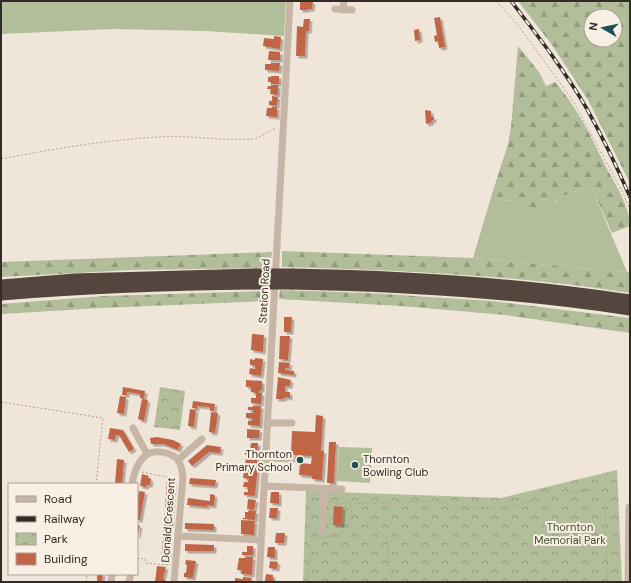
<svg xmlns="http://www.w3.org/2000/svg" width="631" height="583" viewBox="0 0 631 583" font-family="'DM Sans',sans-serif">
<defs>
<pattern id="forest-firs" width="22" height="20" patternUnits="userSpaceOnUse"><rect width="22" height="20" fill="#b2be9a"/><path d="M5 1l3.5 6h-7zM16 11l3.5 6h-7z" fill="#929b7d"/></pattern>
<pattern id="park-crowns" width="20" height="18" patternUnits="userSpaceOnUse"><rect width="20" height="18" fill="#b2be9a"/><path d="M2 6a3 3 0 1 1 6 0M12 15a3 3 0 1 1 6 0" fill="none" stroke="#929b7d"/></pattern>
<filter id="shadow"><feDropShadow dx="2.5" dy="2.5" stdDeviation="0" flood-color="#0004"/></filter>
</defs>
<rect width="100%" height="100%" fill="#f0e5d9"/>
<path fill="#b2be9a" d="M1 1H286L284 36 206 31 113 29 1 34Z
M591 186 627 272 473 258 492 194 503 201 516 200 521 207 554 203 560 197Z
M339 447 372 448 370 483 337 481Z"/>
<path fill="url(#forest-firs)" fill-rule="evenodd" d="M518 1H630V183L588 100 552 45ZM591 16H615V40H591Z
M518 46 539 72 546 86 555 82C578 108 592 139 607 169 616 185 630 208 630 226L612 233 591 186 560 197 552 204 525 209 521 207 516 200 503 201 492 194 508 144 511 127Z
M282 251 473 258 627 272H630V293C515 275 398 270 282 267Z
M272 252 270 268 132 270 1 277V262Z
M280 290 369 293 492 301 630 318V333L505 315 401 306 279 299Z
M268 291V301L102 308 1 314V304L104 296Z"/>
<path fill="url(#park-crowns)" d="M160 387 185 391 180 430 154 427Z
M617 470 622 582H303L306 491 501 498Z"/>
<path fill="#c16546" filter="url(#shadow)" d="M300 1 313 2 312 9H307V10H300Z
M440 17 445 47 439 48 438 41 435 42 434 36 437 35 434 18Z
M304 19H310L309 31H306L305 56H296L297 26 303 27Z
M419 29 420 40 415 41 414 30Z
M274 36 281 37 280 49 263 46 264 38 274 39Z
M269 51 280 52V60H268Z
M271 63H280L279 71 265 70V64H271Z
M271 76H279V84H271V82H268V77H271Z
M271 85H278V95L270 94 271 89H267L268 86H271Z
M272 96 278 97 277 106 269 105V101H272Z
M272 107H277V117L266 116 267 108H272Z
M425 110 431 111V117H434V120L431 121V123L426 124Z
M284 317H292L291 332H284Z
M252 334 264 335 263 352 251 350Z
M280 336H290L288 360 279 359Z
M255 358 263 359 261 376 249 374 250 368 255 369V366L250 365V359L255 360Z
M279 362 290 363 289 368H285V370L294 371V375L278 373Z
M278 377 291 380 290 386H285V392H290V398L285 397 284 399H276Z
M246 380 262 381V390H260L259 393H262L261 404 251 403V398H256V393L251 392V387H246Z
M123 387 145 391 144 399 140 398V394L127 392V395H122Z
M120 396 126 397 124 414 117 413Z
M142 399 148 400 144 421 138 419Z
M193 401 215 404 214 411H210V407L197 406V409L192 408Z
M253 406H261L260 426 248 425V421H252V418H246V413H253V410H248V407H252Z
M190 409 196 410 194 427 188 426Z
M211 412 218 413 215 433 209 432Z
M316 415 323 416 321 451H324L322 480 312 479V476L299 475 300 463 311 464 312 456 291 455 292 431 315 432Z
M110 428 123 430 134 449 129 452 119 435H116L115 440 108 439Z
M247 429 260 430 259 438H247Z
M157 437 173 440 181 444 178 450 163 444H151L150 438Z
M329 442H336L334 483H327Z
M251 443H258L257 463H245L246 459H249V455H245V450H250Z
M207 445 221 447 220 453 209 452 192 466 188 461Z
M117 459 124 460 122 484H115Z
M245 464 258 465 255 496 244 495V492H248V487H243L244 482H248L249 479 243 478Z
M142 474 149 476 148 478 151 479 150 485H147L146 487 140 486Z
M190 478 216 480 215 486 189 484Z
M167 479H174L171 526H164Z
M139 491 145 492 140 520H137V503Z
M271 492H279V504L270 503Z
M210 494 215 495 214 506 207 505V507L187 505 188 498 210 501Z
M248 499 256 500 254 510 247 509Z
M334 506 343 507 342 525H333Z
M270 508H278L277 518H269Z
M249 510 256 511 255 520 242 519 243 518H245V512H248Z
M241 520 255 521 254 535 241 534Z
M185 523 214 524V530L185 529Z
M137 525 140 526 138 536H137Z
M164 528 170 529 168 562 161 561Z
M276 533H285L284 543H275Z
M185 544 214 545V551H185Z
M247 546H253V555H242V552H247Z
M268 547H275V558L267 557Z
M246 557H253L252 575 241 574 242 570H237L239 558H246Z
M186 560 196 561 193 578 184 577V573H186L187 565 185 564Z
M270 561 278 562 277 569 269 568Z
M157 566 166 567 163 579 165 580V582H155Z
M97 574H103L102 582 97 581Z
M266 574 273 575V580H274V582L265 581Z
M243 577 252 578 251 582H235V578L243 579Z"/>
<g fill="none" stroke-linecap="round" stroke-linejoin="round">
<path stroke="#b3a090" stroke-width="1" stroke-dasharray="2 2" stroke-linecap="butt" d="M496 1 512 18 526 36 573 101 624 195 630 210
M1 159C53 149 105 140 158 137 189 135 221 141 252 139 261 138 268 130 277 128
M1 402 103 418 96 484
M142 472 177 479
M329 502 350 504 352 513 375 528 387 539 391 582
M350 504 424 501 438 502 458 507 502 508 580 491C594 489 598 489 605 502L607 575 605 582
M137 558 145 559 146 563 168 565
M86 582 87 574
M308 582 311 542 313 539C339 533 342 544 352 513"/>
<path stroke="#c7b6a6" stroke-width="7" d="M335 9 352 10
M343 10 344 1
M267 423H292
M133 428 147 454
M265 458 297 459
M178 460 202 439
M132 484C134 475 136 465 143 458 151 448 173 451 179 462 182 466 182 473 183 477L174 582
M264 486 342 489
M322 530 324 488
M179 536 261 540
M111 582 112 574
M129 582 131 574
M259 582 290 1
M628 582 629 507"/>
<path stroke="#54453e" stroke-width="11" d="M293 274C406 276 519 283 630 300
M291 284C404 286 518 293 630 310
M1 285 75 279 256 274
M1 295C86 288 169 285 254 284"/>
<defs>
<path id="rail" d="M511 1C538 36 565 71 587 109 603 138 617 167 630 197"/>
</defs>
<use href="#rail" stroke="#342b26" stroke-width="3.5"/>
<use href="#rail" stroke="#f8f0e5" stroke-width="2" stroke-dasharray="6" stroke-linecap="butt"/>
<path stroke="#54453e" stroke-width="11" d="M256 274H293
M254 284H291"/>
</g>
<g fill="#1e4f53" stroke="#f8f0e5" stroke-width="1.5">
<circle cx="300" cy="460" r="4"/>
<circle cx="355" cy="465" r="4"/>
</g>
<g text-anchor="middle" stroke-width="4" stroke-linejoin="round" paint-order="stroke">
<g font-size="11" fill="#342b26" stroke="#f8f0e5">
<text transform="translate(264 291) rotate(-87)" y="4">Station Road</text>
<text transform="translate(168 520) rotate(-86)" y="4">Donald Crescent</text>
</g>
<g font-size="11" fill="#342b26" stroke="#f8f0e5" text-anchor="end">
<text x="292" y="458">Thornton<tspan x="292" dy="13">Primary School</tspan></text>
<text x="363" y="463" text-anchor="start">Thornton<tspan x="363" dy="13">Bowling Club</tspan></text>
</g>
<g font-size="11" fill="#43512b" stroke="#f8f0e5">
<text x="570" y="531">Thornton<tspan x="570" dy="13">Memorial Park</tspan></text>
</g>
</g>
<rect width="631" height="583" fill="none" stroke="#342b26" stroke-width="4"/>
<rect x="8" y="483" width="130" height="92" fill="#f8f0e5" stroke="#aaa199"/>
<rect x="16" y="496" width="20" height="6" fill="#c7b6a6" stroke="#aaa199"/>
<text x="44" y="503" font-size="12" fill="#342b26">Road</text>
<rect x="16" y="516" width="20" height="6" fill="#342b26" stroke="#aaa199"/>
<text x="44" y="523" font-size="12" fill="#342b26">Railway</text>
<rect x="16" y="533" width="20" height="12" fill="url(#park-crowns)" stroke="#aaa199"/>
<text x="44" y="543" font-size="12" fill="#342b26">Park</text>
<rect x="16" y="553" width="20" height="12" fill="#c16546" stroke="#aaa199"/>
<text x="44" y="563" font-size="12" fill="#342b26">Building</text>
<g transform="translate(603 28) rotate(279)"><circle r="19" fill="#f8f0e5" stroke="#aaa199"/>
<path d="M0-3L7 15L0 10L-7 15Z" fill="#1e4f53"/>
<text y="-6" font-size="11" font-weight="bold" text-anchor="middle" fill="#342b26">N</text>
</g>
</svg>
